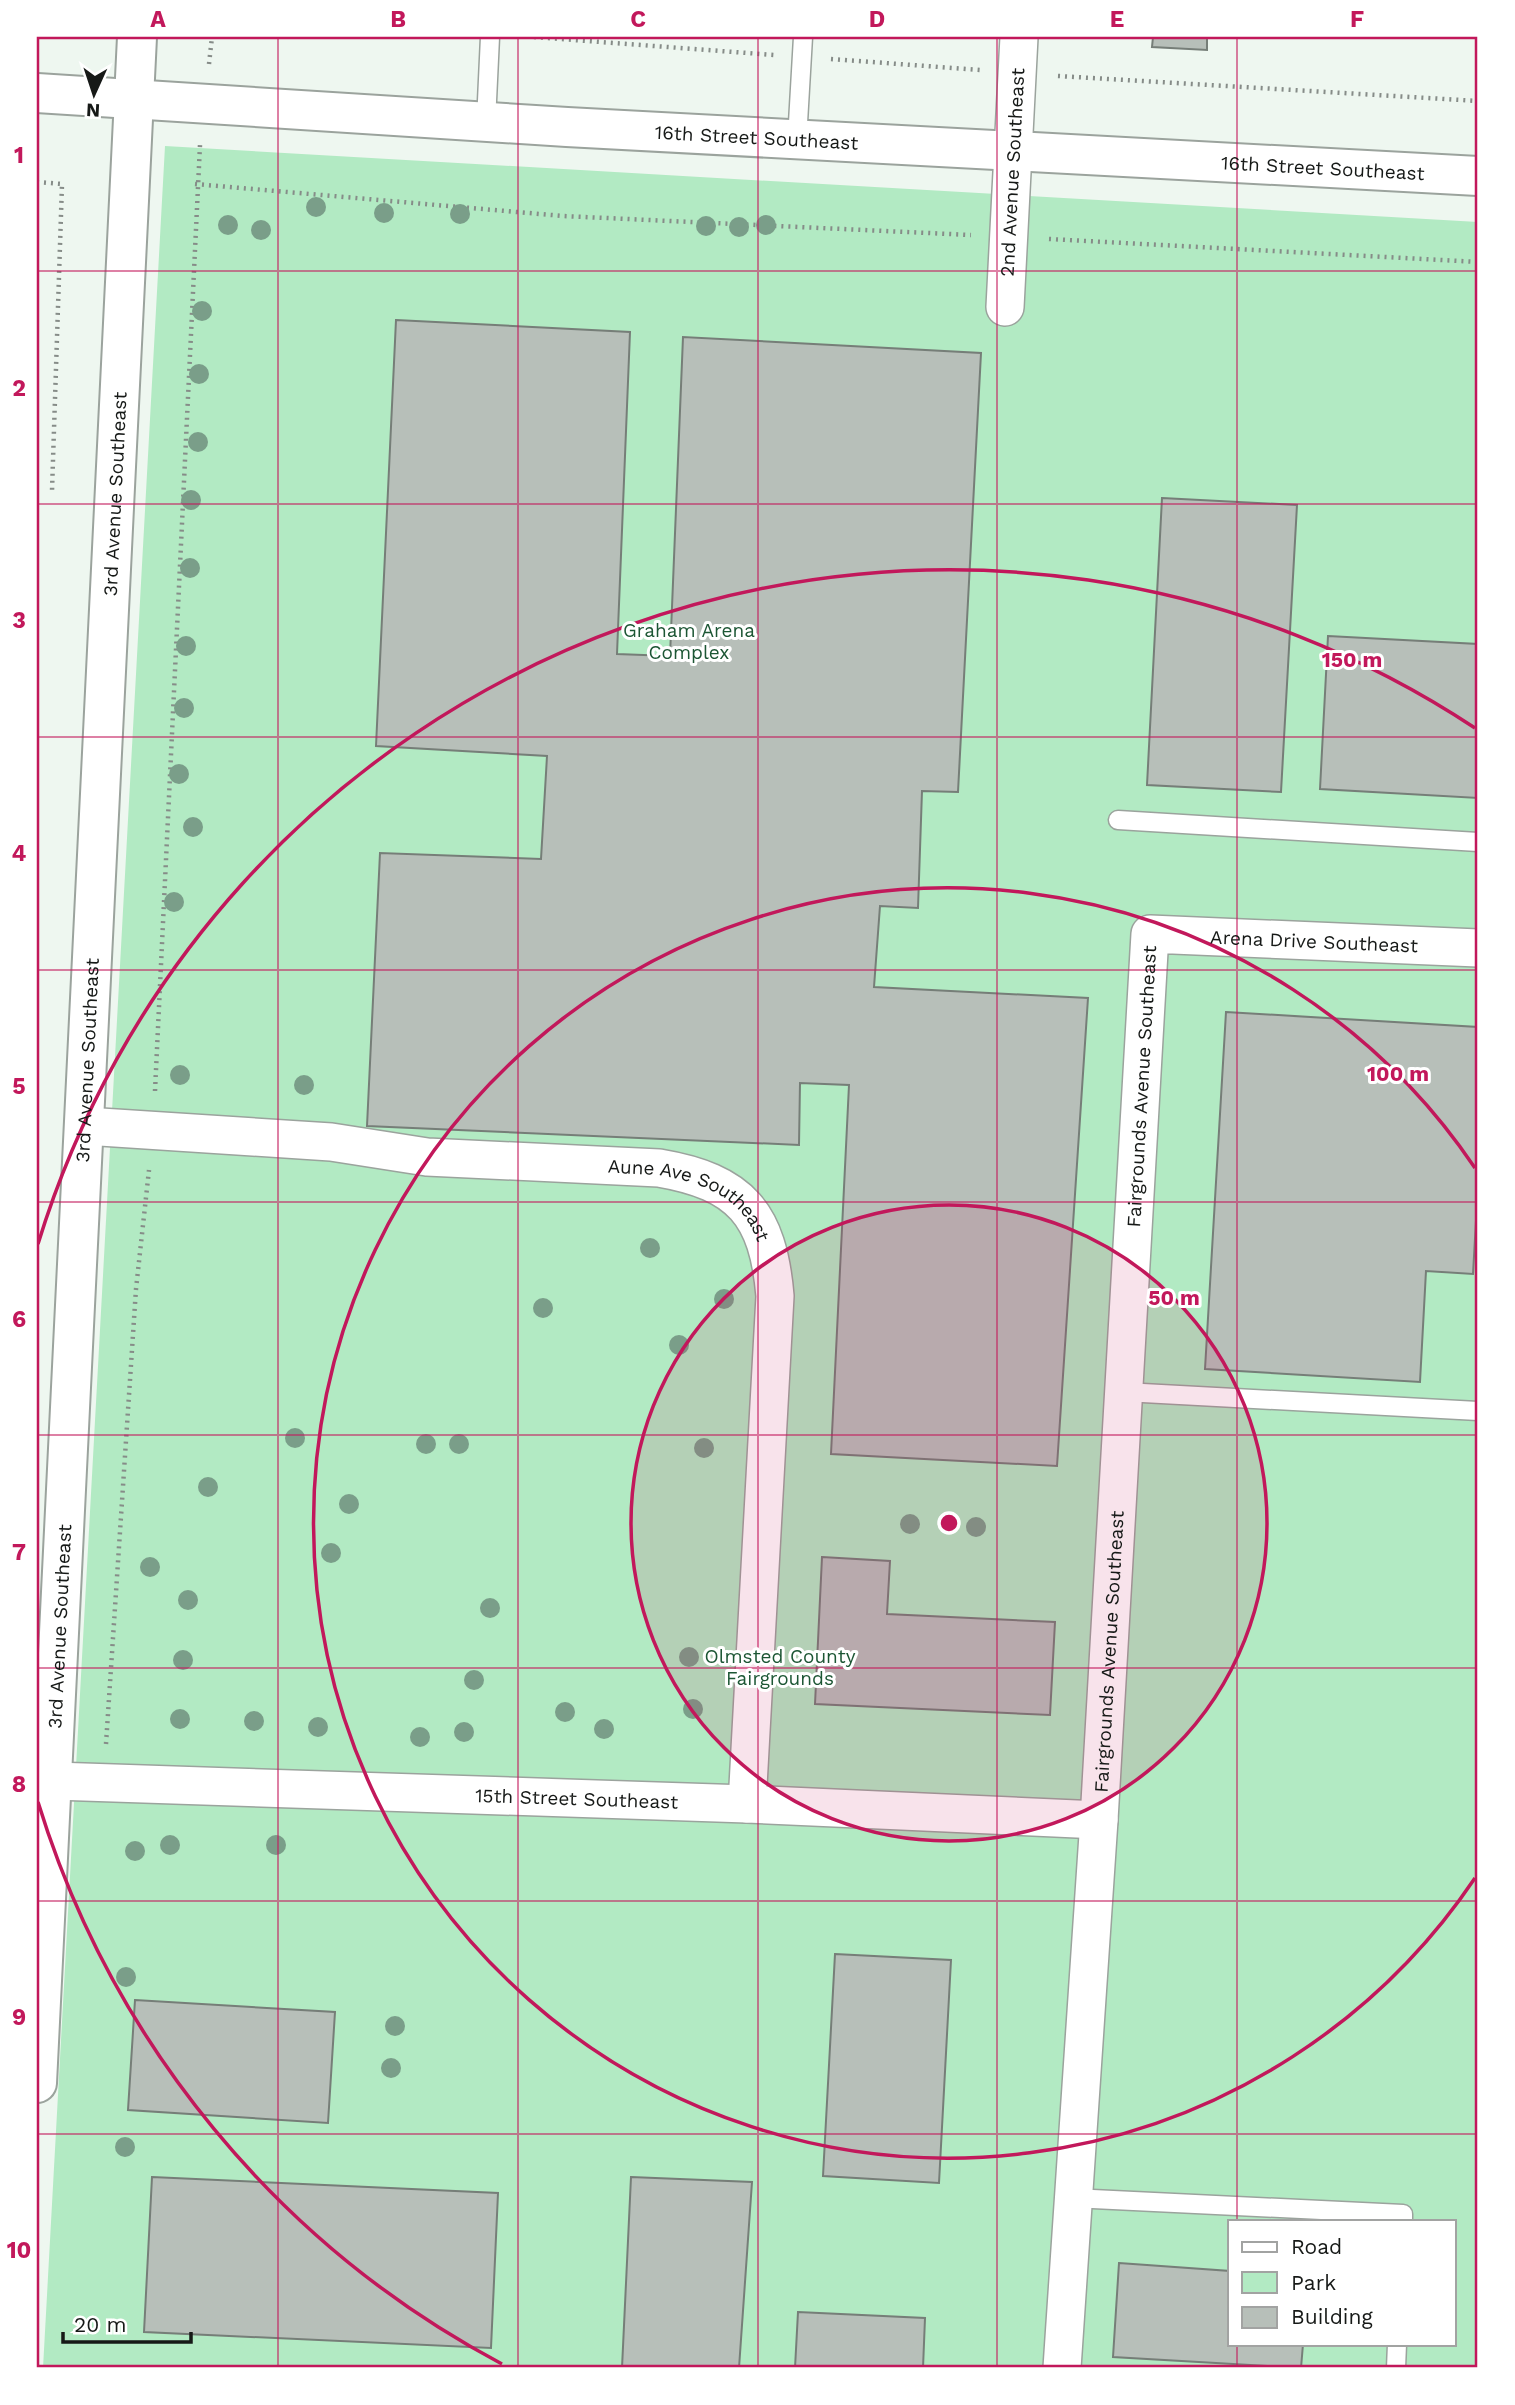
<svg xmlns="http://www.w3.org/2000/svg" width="1515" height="2405" viewBox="0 0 1515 2405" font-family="'Work Sans',sans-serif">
<rect width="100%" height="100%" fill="#eef7f0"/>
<path fill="#b2eac3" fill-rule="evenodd" d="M165 146 1478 222V2368H43ZM1230 2221H1454V2344H1230Z"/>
<path fill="#b7bfb9" stroke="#767e78" stroke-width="2" d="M1153 37H1207V50L1152 47Z
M396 320 630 332 617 654 670 656 683 337 981 353 958 792 922 791 918 908 880 906 874 987 1088 998 1057 1466 831 1454 849 1085 800 1083 799 1145 367 1126 380 853 541 859 547 756 376 746Z
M1162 498 1297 505 1281 792 1147 785Z
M1328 636 1478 644V798L1320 789Z
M1226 1012 1478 1027V1185L1473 1274 1426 1271 1420 1382 1205 1369Z
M822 1557 890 1561 887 1614 1055 1622 1050 1715 815 1704Z
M835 1954 951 1960 939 2183 823 2176Z
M135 2000 335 2012 328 2123 128 2110Z
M152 2177 498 2193 491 2348 144 2332Z
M631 2177 752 2182 739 2368H622Z
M1119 2263 1230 2271V2344H1303L1301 2368 1113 2357Z
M798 2312 925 2318 923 2368H795Z"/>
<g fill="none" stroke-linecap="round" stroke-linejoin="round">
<defs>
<path id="lane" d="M486 122 490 37
M797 140 803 37
M1118 820 1478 842
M1124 1392 1478 1411
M1072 2198 1403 2214V2221
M1396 2368 1397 2344"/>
<g id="street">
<path id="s1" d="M1005 307 1019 37"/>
<path id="s2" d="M85 1126 331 1142 427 1157 659 1168C741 1182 768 1214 775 1296L747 1804"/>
<path id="s3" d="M54 1781 747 1804 1099 1820"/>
<path id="s4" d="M1062 2368 1099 1820 1150 934 1478 948"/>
</g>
<g id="secondary">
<path id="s5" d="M37 93 567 127 1478 176"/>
<path id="s6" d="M37 2083 137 37"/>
</g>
</defs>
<use href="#lane" stroke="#9ba39d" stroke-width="21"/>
<use href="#street" stroke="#9ba39d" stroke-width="40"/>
<use href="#secondary" stroke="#9ba39d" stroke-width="42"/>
<path stroke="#868c88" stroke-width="4.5" stroke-dasharray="2 5" stroke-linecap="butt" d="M534 37 774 55
M831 59 980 70
M209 64 212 37
M1058 76 1478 101
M37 182 62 184 52 491
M195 184 563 216 971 235
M1049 239 1478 262
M155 1091 200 145
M106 1744 136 1289 149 1170"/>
<use href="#lane" stroke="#fff" stroke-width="18"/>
<use href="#street" stroke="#fff" stroke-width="37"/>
<use href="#secondary" stroke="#fff" stroke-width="38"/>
</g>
<g fill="#7a9e89">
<circle cx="316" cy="207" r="10"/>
<circle cx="384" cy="213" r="10"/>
<circle cx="460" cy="214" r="10"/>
<circle cx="228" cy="225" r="10"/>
<circle cx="766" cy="225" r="10"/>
<circle cx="706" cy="226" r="10"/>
<circle cx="739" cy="227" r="10"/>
<circle cx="261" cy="230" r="10"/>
<circle cx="202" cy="311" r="10"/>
<circle cx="199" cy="374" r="10"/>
<circle cx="198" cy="442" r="10"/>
<circle cx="191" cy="500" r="10"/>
<circle cx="190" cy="568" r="10"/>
<circle cx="186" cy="646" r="10"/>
<circle cx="184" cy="708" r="10"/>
<circle cx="179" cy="774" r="10"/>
<circle cx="193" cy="827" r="10"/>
<circle cx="174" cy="902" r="10"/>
<circle cx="180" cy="1075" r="10"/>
<circle cx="304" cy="1085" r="10"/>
<circle cx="650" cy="1248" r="10"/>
<circle cx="724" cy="1299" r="10"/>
<circle cx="543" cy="1308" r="10"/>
<circle cx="679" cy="1345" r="10"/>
<circle cx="295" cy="1438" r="10"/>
<circle cx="426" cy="1444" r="10"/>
<circle cx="459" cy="1444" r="10"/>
<circle cx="704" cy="1448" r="10"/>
<circle cx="208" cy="1487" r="10"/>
<circle cx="349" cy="1504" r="10"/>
<circle cx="910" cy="1524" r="10"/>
<circle cx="976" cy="1527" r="10"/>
<circle cx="331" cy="1553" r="10"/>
<circle cx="150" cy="1567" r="10"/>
<circle cx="188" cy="1600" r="10"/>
<circle cx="490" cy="1608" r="10"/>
<circle cx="689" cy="1657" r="10"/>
<circle cx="183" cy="1660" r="10"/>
<circle cx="474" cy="1680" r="10"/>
<circle cx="693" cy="1709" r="10"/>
<circle cx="565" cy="1712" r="10"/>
<circle cx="180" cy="1719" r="10"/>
<circle cx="254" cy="1721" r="10"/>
<circle cx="318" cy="1727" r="10"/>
<circle cx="604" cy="1729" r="10"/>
<circle cx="464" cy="1732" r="10"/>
<circle cx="420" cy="1737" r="10"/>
<circle cx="170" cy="1845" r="10"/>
<circle cx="276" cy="1845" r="10"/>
<circle cx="135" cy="1851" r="10"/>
<circle cx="126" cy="1977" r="10"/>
<circle cx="395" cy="2026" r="10"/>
<circle cx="391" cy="2068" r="10"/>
<circle cx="125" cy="2147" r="10"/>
</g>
<path fill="none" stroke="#c2185b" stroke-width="2" stroke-opacity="0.55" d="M278 37V2368M518 37V2368M758 37V2368M997 37V2368M1237 37V2221M37 271H1478M37 504H1478M37 737H1478M37 970H1478M37 1202H1478M37 1435H1478M37 1668H1478M37 1901H1478M37 2134H1478M1237 2344V2368"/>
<circle cx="949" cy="1523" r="318" fill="#c2185b" fill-opacity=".12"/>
<g fill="none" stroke="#c2185b" stroke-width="3.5">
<circle cx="949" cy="1523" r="318"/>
<path d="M1475 1878A635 635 0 1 1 1475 1168"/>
<path d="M502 2364A953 953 0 0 1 38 1802M38 1244A953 953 0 0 1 1475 728"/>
</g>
<g text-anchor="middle" stroke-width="6" stroke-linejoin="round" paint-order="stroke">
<g font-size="19" fill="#161917" stroke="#fff">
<text dy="7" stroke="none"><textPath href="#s5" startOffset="721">16th Street Southeast</textPath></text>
<text dy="7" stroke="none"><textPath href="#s5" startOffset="1288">16th Street Southeast</textPath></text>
<text dy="7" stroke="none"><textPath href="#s1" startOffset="135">2nd Avenue Southeast</textPath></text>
<text dy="7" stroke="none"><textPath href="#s6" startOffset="1591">3rd Avenue Southeast</textPath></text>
<text dy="7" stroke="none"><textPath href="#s4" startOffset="1601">Arena Drive Southeast</textPath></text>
<text dy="7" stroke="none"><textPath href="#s6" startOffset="1024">3rd Avenue Southeast</textPath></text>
<text dy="7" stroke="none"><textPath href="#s4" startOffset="1284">Fairgrounds Avenue Southeast</textPath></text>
<text dy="7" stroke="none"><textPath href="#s2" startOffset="618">Aune Ave Southeast</textPath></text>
<text dy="7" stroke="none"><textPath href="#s6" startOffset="457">3rd Avenue Southeast</textPath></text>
<text dy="7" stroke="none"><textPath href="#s4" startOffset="718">Fairgrounds Avenue Southeast</textPath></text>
<text dy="7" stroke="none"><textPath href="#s3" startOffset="523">15th Street Southeast</textPath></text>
</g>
<g font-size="19" fill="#1c5634" stroke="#fff">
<text x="689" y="637">Graham Arena<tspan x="689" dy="22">Complex</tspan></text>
<text x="780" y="1663">Olmsted County<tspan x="780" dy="22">Fairgrounds</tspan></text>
</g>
</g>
<circle cx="949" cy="1523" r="10" fill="#c2185b" stroke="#fff" stroke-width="3.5"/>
<g font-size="21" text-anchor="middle" font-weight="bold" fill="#c2185b" stroke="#fff" stroke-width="6" stroke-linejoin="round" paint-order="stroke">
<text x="1352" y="667">150 m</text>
<text x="1398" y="1081">100 m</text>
<text x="1174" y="1305">50 m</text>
</g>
<rect width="1515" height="2405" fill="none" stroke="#ffffff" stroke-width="77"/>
<rect x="1228" y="2220" width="228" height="126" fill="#ffffff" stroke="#a2a3a2" stroke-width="2"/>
<rect x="1242" y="2242" width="35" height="10" fill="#ffffff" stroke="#a2a3a2" stroke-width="2"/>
<text x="1291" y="2254" font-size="21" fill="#161917">Road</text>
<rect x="1242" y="2272" width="35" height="21" fill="#b2eac3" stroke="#a2a3a2" stroke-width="2"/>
<text x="1291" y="2290" font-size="21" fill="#161917">Park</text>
<rect x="1242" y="2307" width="35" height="21" fill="#b7bfb9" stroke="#a2a3a2" stroke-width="2"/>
<text x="1291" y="2324" font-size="21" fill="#161917">Building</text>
<g transform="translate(94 94) rotate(183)" stroke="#ffffff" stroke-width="5" paint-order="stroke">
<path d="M0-5L12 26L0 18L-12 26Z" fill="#161917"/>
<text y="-10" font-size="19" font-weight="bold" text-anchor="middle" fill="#161917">N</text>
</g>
<path d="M63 2332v10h128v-10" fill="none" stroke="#161917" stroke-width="3.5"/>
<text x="74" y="2332" font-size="21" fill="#161917" stroke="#ffffff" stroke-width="5" paint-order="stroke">20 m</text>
<rect x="38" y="38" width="1438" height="2328" fill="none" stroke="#c2185b" stroke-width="2.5"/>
<g font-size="23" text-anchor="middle" font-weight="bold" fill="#c2185b">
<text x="158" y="27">A</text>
<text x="398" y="27">B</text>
<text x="638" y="27">C</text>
<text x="877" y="27">D</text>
<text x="1117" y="27">E</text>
<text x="1357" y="27">F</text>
<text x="19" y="163">1</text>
<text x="19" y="396">2</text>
<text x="19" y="628">3</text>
<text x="19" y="861">4</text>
<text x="19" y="1094">5</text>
<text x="19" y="1327">6</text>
<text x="19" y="1560">7</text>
<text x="19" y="1792">8</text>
<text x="19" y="2025">9</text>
<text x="19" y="2258">10</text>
</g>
</svg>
